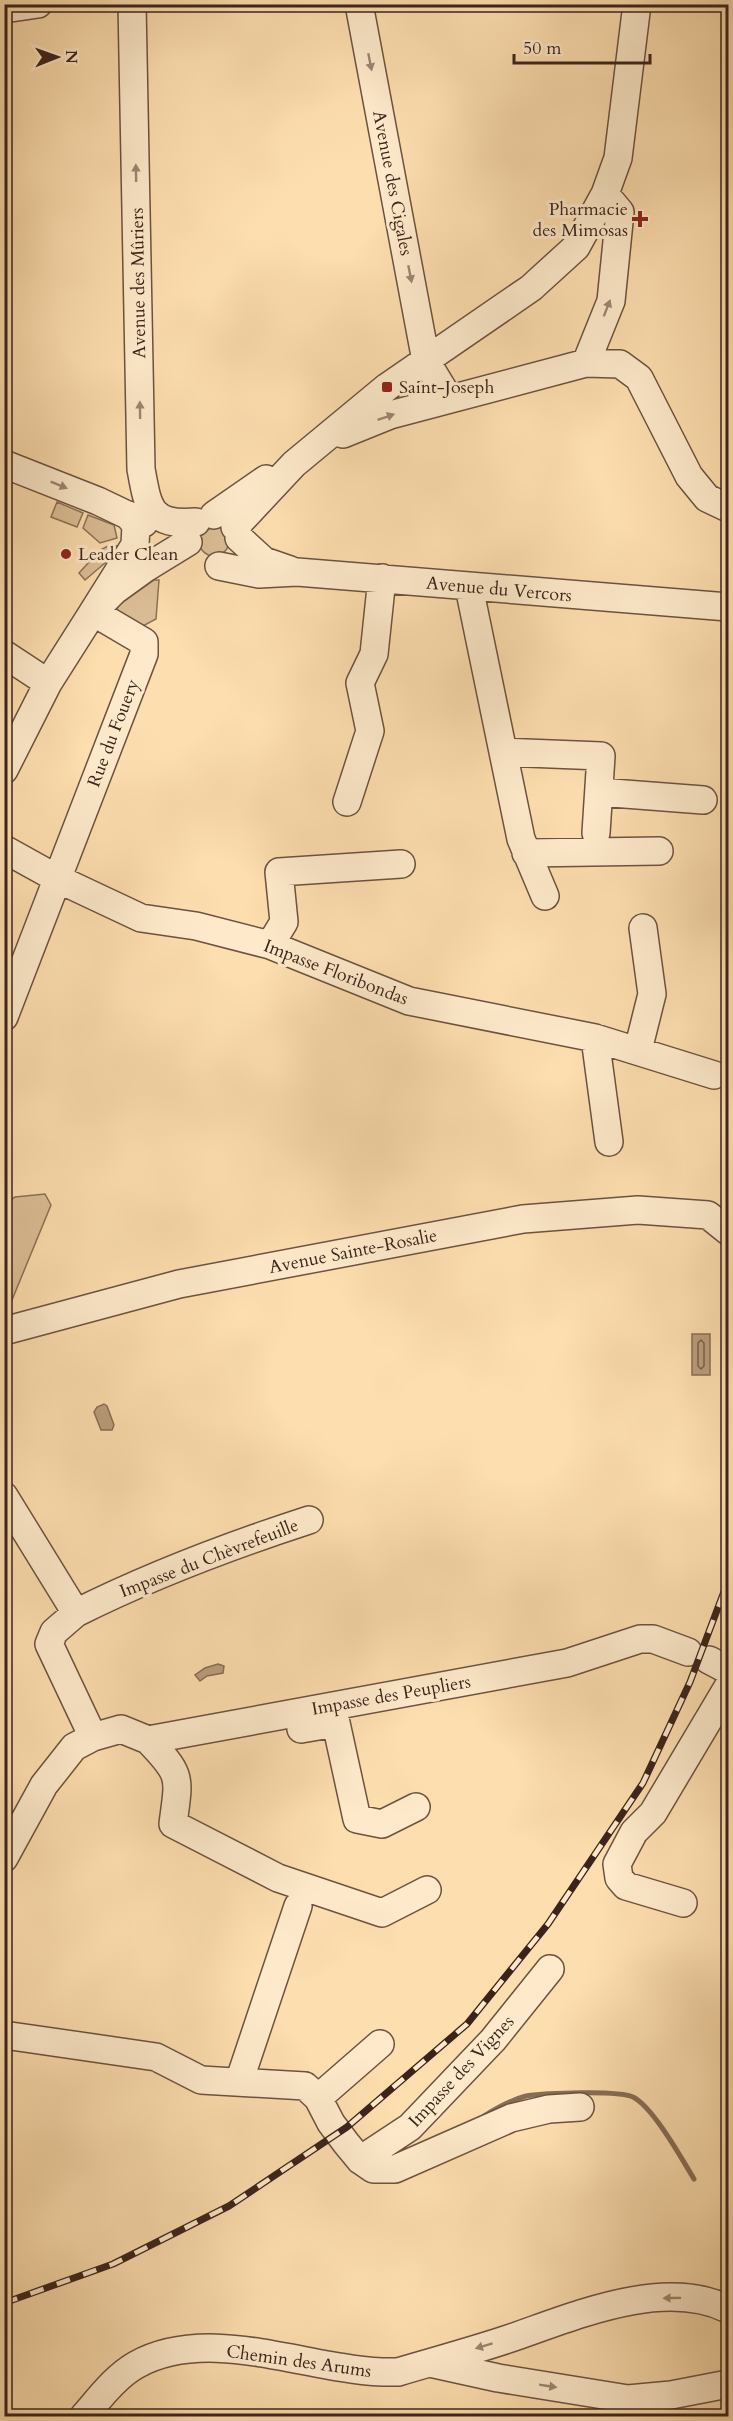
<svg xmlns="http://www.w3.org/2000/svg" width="733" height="2421" viewBox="0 0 733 2421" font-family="Cardo,serif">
<rect width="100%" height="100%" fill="#fddeaf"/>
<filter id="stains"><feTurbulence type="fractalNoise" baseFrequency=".00333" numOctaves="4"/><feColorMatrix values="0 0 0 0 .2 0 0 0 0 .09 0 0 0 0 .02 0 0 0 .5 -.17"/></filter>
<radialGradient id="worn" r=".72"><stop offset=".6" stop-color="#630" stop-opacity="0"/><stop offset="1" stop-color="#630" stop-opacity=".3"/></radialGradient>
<path fill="#dcbe96" stroke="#8c7058" stroke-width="1.5" d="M57 502 83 513 77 527 51 517Z
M88 515 114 525 117 538 100 543 83 528Z
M199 541a15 15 0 1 1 30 0a15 15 0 1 1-30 0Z
M110 545 118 546V552L85 580 79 573 100 550Z
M154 580H159L156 619 143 626 116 611 119 605Z
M45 1194 51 1205 5 1317V1203L15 1197Z"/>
<path fill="#bb9e7d" stroke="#886d56" stroke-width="1.5" d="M692 1334H710V1375H692Z
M104 1404 107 1406 114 1425 112 1430H101L94 1412 97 1407Z
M218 1664 224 1666 223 1673 207 1676 200 1681 195 1675 205 1668Z"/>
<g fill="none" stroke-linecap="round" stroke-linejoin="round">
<path stroke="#7b604c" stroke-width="1.5" d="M701 1340 704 1343V1366L701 1369 698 1366V1343Z"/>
<path stroke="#886d56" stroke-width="5" d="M484 2116C498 2107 511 2100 526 2096 545 2093 618 2090 633 2097 653 2107 682 2159 694 2179"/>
<defs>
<path id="minor" d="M132 4 141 469C148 508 150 526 196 522
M359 4 426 361 449 399
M4 9 38 4
M586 363 611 301 620 212 605 194
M343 434 390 415 586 363 620 364 639 378 689 476 707 498 728 508
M4 464 98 501 144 523
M214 515 266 479
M235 527 294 464 387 387 531 288 576 247 605 194 618 158 637 4
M239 538 264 561 290 570
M219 566 259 574 297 572 728 607
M469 587 521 839 545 896
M4 654 48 683
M503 752 601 756 596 833
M4 770 48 683 93 612 115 590 144 569 188 542
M599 792 703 800
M347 802 370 731 360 683 374 654 382 578
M4 849 58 879 141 918 196 926 270 945 409 1001 595 1038 714 1075
M526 853 659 851
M270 945 284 922 279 872 401 864
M4 1017 144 654V642L93 612 135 545 136 525 128 515
M595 1038 609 1142
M638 1050 652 994 643 928
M4 1331 179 1284 523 1219 638 1210 708 1215 728 1231
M4 1496 76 1613 54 1632 49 1644 93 1737
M76 1613C152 1575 229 1546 309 1520
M709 1660 728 1670
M301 1729 336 1723 357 1819 382 1824 416 1807
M148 1740C183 1776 179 1777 173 1824L278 1878 382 1913 427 1890
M4 1858 44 1785 74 1747 93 1737 121 1729 148 1740 567 1663 640 1639H653L688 1652
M683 1903 626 1886 619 1878 617 1864 634 1832 653 1813 728 1687
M4 2035 156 2057 201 2080 305 2086 318 2098 331 2123 346 2143 360 2160 373 2169H395L511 2118 549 2109 580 2107
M239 2082 298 1906
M318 2098 380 2044
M360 2160 410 2127 493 2040 550 1969
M430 2363 498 2378 628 2399 671 2395 728 2384
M84 2416C99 2399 115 2377 136 2365 213 2322 317 2375 398 2372 435 2361 472 2351 508 2339 573 2317 662 2277 728 2309"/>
</defs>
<use href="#minor" stroke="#6c5240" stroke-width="30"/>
<use href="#minor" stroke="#feeacb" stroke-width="27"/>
<defs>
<path id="rail" d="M4 2303 113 2264 229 2206 347 2127 467 2024 548 1924 643 1783 690 1682 728 1581"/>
</defs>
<use href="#rail" stroke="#3b231b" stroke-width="7"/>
<use href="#rail" stroke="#feeacb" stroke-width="4.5" stroke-dasharray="14" stroke-linecap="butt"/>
</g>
<defs><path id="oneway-solid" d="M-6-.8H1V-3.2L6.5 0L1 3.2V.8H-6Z" transform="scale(1.5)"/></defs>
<g fill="#9c8673">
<use href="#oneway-solid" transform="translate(370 62) rotate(79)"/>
<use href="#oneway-solid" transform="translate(136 173) rotate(-91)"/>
<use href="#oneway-solid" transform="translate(410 274) rotate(79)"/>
<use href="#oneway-solid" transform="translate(607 308) rotate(-69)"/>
<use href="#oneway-solid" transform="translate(140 410) rotate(-91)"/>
<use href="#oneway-solid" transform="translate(386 417) rotate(-19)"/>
<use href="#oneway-solid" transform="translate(59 485) rotate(22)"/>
<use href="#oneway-solid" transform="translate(672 2298) rotate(179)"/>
<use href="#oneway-solid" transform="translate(484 2346) rotate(163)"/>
<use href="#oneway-solid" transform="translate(548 2386) rotate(9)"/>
</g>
<g fill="#8f2418" stroke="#feeacb" stroke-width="2">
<path d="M637 210h6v6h6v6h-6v6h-6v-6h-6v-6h6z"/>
<rect x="381" y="381" width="12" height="12" rx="3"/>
<circle cx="66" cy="554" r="6"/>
</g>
<g text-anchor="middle" stroke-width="6" stroke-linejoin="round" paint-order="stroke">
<g font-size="18" fill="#3b231b" stroke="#feeacb">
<text transform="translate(393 183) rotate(79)" y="6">Avenue des Cigales</text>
<text transform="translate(138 283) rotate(-91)" y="6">Avenue des Mûriers</text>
<text transform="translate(499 589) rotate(5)" y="6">Avenue du Vercors</text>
<text transform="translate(113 733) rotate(-69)" y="6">Rue du Fouery</text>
<text transform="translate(336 972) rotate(21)" y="6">Impasse Floribondas</text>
<text transform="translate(353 1251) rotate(-11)" y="6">Avenue Sainte-Rosalie</text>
<text transform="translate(209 1558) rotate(-21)" y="6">Impasse du Chèvrefeuille</text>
<text transform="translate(391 1695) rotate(-10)" y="6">Impasse des Peupliers</text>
<text transform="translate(461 2071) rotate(-47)" y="6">Impasse des Vignes</text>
<text transform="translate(299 2361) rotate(8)" y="6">Chemin des Arums</text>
</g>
<g font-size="18" fill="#3b231b" stroke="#feeacb" text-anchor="start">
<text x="628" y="215" text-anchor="end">Pharmacie<tspan x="628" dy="21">des Mimosas</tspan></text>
<text x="399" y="393">Saint-Joseph</text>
<text x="78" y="560">Leader Clean</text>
</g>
</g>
<rect width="733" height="2421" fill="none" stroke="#fddeaf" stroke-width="24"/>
<rect x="6" y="6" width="721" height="2409" fill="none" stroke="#3b231b" stroke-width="3"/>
<rect x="12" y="12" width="709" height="2397" fill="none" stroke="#3b231b" stroke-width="1.5"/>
<g transform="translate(57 57) rotate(89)" stroke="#feeacb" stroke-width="4.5" paint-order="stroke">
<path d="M0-4.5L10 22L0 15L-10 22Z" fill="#3b231b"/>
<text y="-9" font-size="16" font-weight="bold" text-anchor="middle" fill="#3b231b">N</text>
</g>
<path d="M514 54v9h136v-9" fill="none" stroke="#3b231b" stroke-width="3"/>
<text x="523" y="54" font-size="18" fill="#3b231b" stroke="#feeacb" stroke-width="4.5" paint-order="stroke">50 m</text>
<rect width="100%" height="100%" filter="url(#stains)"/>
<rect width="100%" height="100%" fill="url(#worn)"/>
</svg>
